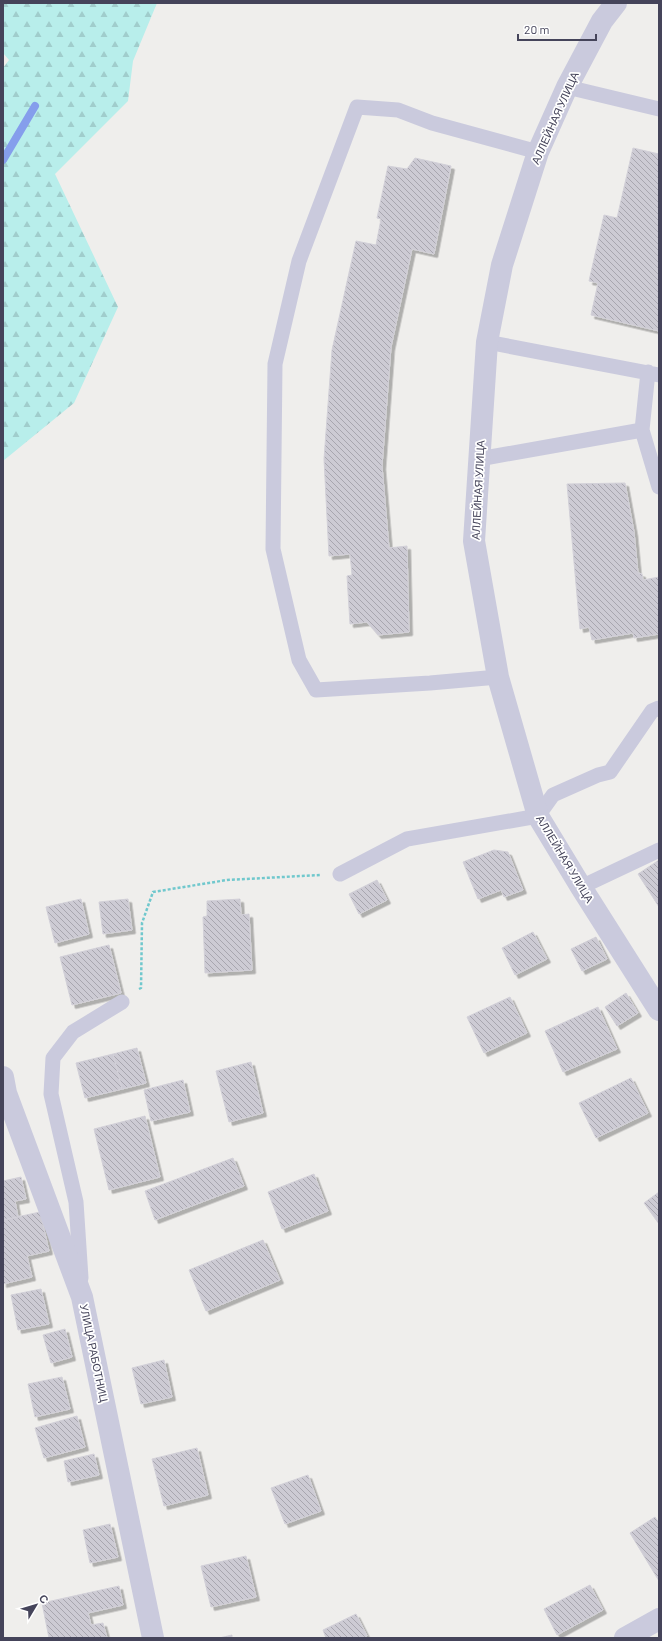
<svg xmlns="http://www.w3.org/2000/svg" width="662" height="1641" viewBox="0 0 662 1641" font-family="Barlow,sans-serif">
<defs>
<pattern id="forest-firs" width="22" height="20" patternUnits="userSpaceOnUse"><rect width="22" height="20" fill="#b8eeeb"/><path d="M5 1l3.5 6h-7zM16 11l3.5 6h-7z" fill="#a0cdcc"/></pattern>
<pattern id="building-back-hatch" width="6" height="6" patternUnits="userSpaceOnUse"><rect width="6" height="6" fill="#cdcbd4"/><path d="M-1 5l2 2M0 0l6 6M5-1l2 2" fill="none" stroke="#a8a6af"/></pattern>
<filter id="shadow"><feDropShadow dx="3.5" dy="3.5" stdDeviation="0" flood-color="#0004"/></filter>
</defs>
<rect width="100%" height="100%" fill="#efeeec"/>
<path fill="url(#forest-firs)" d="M3 3H157L133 61 128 101 55 174 118 307 74 403 3 461V68L9 60 3 53Z"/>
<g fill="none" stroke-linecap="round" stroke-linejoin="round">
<path stroke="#859eec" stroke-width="8" d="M3 160 35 106"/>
</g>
<path fill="url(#building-back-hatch)" stroke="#d2d0d8" filter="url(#shadow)" d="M633 148 659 154V267L658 273H659V331L591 315 598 283 589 281 604 215 617 218Z
M415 158 451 166 434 254 412 249 391 347 382 466 389 548 407 546 409 632 378 635 367 622 350 624 347 576 352 575 350 554 329 556 324 459 332 350 356 241 376 245 381 219 377 218 388 166 407 169Z
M625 483 634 532 638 573 642 574 643 580 659 577V634L634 638 633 633 592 640 589 627 580 629 567 484Z
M494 850 508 852 523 890 504 897 501 890 478 899 463 862Z
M659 860V907L638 874Z
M377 880 387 900 359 914 349 894Z
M81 899 89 934 55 943 46 907Z
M128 899 132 930 103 934 99 902Z
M240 899 241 915 249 914 252 970 205 973 203 917 207 916V901Z
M533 932 547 959 515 975 502 948Z
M596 937 607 959 582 971 571 949Z
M109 945 121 993 72 1005 60 957Z
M626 993 638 1013 617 1026 605 1007Z
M510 997 527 1033 484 1053 467 1017Z
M598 1007 617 1049 563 1072 545 1031Z
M137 1048 146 1083 122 1089 113 1054Z
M113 1054 122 1089 85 1098 76 1063Z
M251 1062 263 1113 229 1122 216 1071Z
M631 1078 648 1113 596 1138 579 1103Z
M183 1080 190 1112 151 1121 144 1090Z
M145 1116 160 1177 109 1190 94 1129Z
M233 1158 244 1186 155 1220 145 1191Z
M314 1174 328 1211 282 1229 268 1192Z
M21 1177 26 1199 15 1201 18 1217 3 1220V1181Z
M659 1192V1224L644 1203Z
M40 1212 49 1251 27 1256 32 1277 3 1284V1220Z
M263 1240 280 1280 206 1311 189 1270Z
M41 1289 49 1324 18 1330 11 1295Z
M65 1329 72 1357 51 1363 43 1335Z
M164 1360 172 1397 141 1404 132 1368Z
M62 1377 70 1409 35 1417 28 1384Z
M77 1416 85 1447 44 1458 35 1428Z
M197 1448 208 1495 164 1506 152 1459Z
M94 1454 99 1475 68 1482 64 1461Z
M308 1475 321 1511 285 1524 271 1488Z
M655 1517 659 1523V1581L630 1533Z
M110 1524 118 1557 90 1563 83 1530Z
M246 1556 256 1597 211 1607 201 1566Z
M590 1585 603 1610 557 1635 544 1609Z
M119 1586 123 1605 88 1613 91 1625 103 1623 107 1638H49L42 1603Z
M356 1614 367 1636 363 1638H326L323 1630Z
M232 1635V1638H219Z"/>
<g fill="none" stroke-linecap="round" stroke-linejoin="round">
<path stroke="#70c8cd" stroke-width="2.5" stroke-dasharray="3 2" stroke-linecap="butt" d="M139 989 141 988 142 923 153 892 227 880 320 875"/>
<path stroke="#cacadd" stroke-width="15" d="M567 87 659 109
M487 342 659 375
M642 430 648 372
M479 459 642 430 659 487
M498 677 430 683 316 690 299 660 273 549 275 364 299 261 357 107 398 110 432 123 538 152
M340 874 407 839 538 816 553 795 598 775 610 772 652 711 659 708
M581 887 659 850
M81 1278 76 1202 51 1094 53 1058 73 1032 122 1002"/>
<path stroke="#cacadd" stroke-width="22" d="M616 3 602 21 567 87 538 152 502 265 487 342 474 541 498 677 538 816 581 887 659 1010
M3 1077 6 1093 82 1297 153 1638
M625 1638 659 1619"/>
</g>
<g text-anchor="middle" stroke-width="3.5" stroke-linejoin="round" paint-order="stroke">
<g font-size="11" fill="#45445a" stroke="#fff">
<text transform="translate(555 118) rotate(-66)" y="4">АЛЛЕЙНАЯ УЛИЦА</text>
<text transform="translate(478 490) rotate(-87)" y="4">АЛЛЕЙНАЯ УЛИЦА</text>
<text transform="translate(565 859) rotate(59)" y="4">АЛЛЕЙНАЯ УЛИЦА</text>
<text transform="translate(94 1353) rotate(78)" y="4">УЛИЦА РАБОТНИЦ</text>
</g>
</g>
<rect width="662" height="1641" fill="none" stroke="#45445a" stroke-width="8"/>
<g transform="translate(36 1605) rotate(52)" stroke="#ffffff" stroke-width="3" paint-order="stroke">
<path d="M0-3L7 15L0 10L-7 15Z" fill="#45445a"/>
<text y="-6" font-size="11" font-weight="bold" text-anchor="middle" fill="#45445a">С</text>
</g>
<path d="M518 34v6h78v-6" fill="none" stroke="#45445a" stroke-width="2"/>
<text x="524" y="34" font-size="12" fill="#45445a" stroke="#ffffff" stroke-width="3" paint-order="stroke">20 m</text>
</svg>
